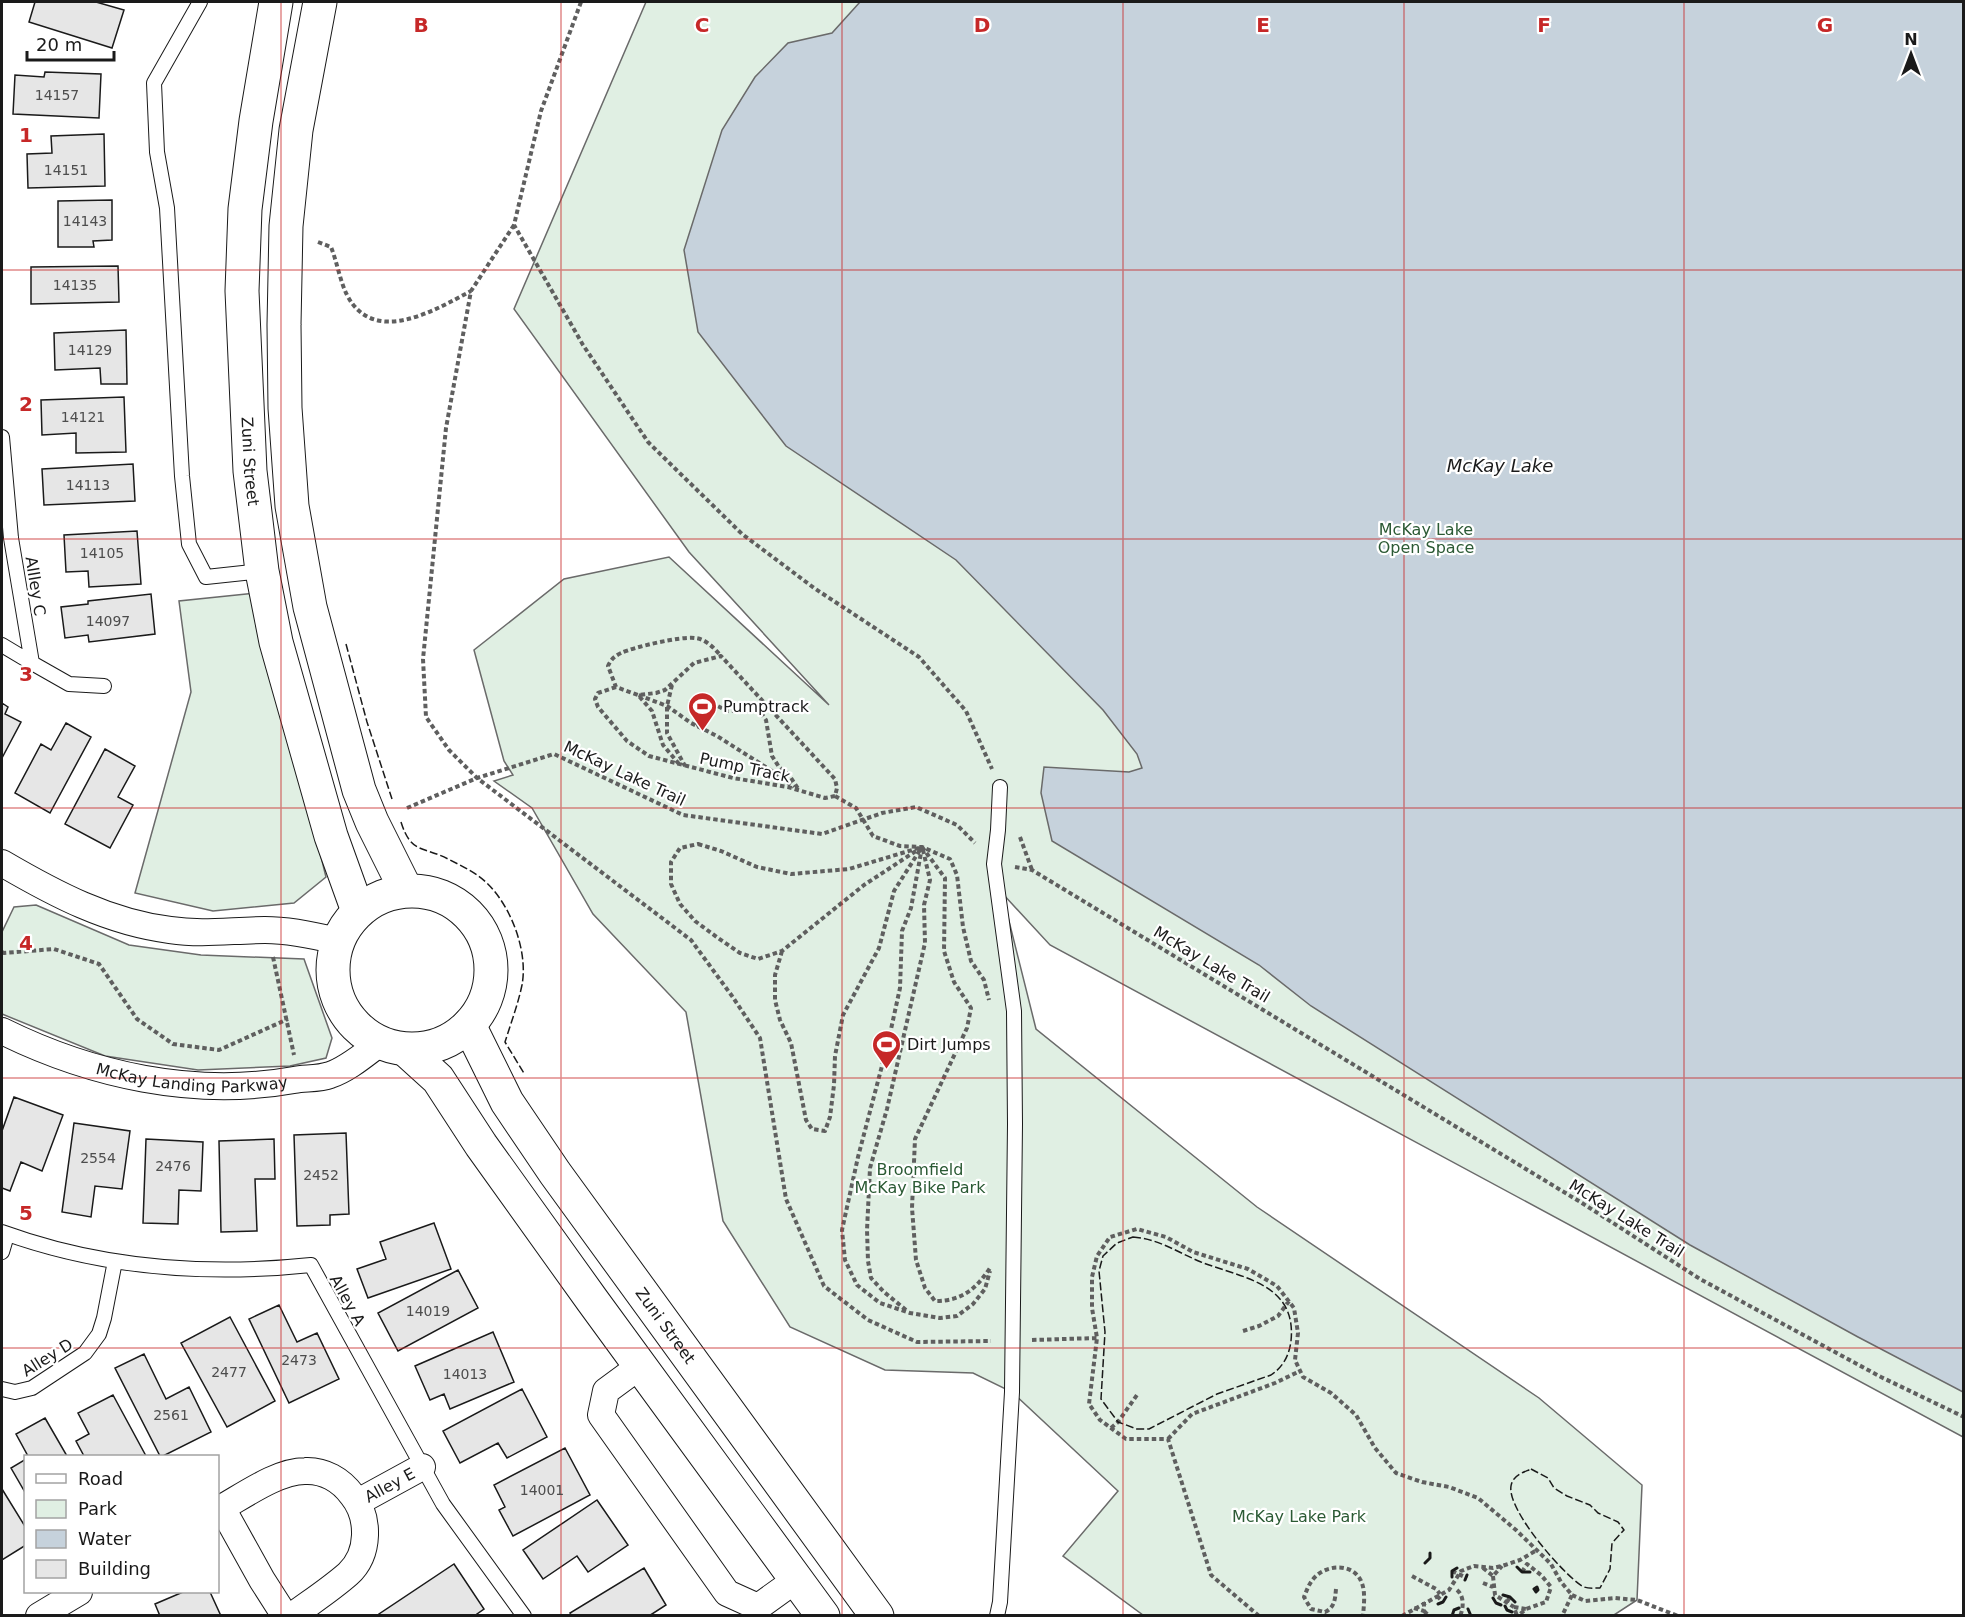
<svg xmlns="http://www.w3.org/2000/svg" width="1965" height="1617" viewBox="0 0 1965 1617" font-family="'DejaVu Sans',sans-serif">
<rect width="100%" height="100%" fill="#fff"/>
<path fill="#e0efe3" stroke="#6a6a6a" stroke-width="1.5" d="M646 2H1963V1437L1050 945 1002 893 1036 1029 1257 1207 1539 1398 1642 1485 1637 1600 1614 1615H1143L1063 1556 1118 1491 1012 1392 973 1373 885 1370 790 1327 723 1221 686 1012 593 914 532 808 494 781 513 775 504 761 474 650 564 579 669 557 829 705 689 552 514 309Z
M256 593 326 877 294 903 213 911 135 893 191 692 179 601Z
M36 905 129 945 201 955 304 959 332 1038 326 1058 290 1066 198 1070 105 1056 2 1014V932L14 907Z"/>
<path fill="#c6d2dc" stroke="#6a6a6a" stroke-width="1.5" d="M860 2H1963V1392L1858 1337 1690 1245 1311 1006 1259 965 1052 841 1041 793 1044 767 1129 772 1142 768 1137 754 1103 710 956 560 786 446 698 332 684 250 722 130 755 77 788 43 832 33Z"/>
<path fill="#e6e6e6" stroke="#1a1a1a" stroke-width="1.5" d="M35 2H96L124 10 112 48 29 22Z
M45 72 101 74 99 118 13 114 15 75 44 77Z
M104 134 105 186 28 188 27 154 52 153 51 136Z
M112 200V240L93 241 94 247H58V201Z
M118 266 119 302 31 304V267Z
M126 330 127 384H101L100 368 55 370 54 333Z
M124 397 126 452 76 453V433L42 435 41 400Z
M133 464 135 501 44 505 42 469Z
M137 531 141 584 89 587 88 571 66 572 64 535Z
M151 594 155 634 89 642 88 635 65 638 61 607 88 604V601Z
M2 703 8 707 5 714 21 722 2 758Z
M66 723 91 737 50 813 15 793 41 744 51 750Z
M105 749 135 766 118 797 133 805 110 848 65 824Z
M14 1097 63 1115 42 1171 21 1162 10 1191 2 1188V1131Z
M74 1123 130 1131 122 1189 95 1186 91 1217 62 1212Z
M346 1133 349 1214 330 1215V1225L297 1226 294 1135Z
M146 1139 203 1142 201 1191 179 1190 178 1224 143 1223Z
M274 1139 275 1179H255L257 1231 221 1232 219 1141Z
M434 1223 451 1269 368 1298 357 1269 386 1259 380 1242Z
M458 1270 478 1308 398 1351 378 1313Z
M279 1305 297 1342 317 1333 339 1379 289 1403 249 1319Z
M230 1317 275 1401 227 1427 181 1343Z
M493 1332 514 1382 450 1409 444 1394 430 1400 415 1366Z
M144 1354 166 1399 189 1387 211 1432 163 1456H160L115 1368Z
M522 1389 547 1437 507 1458 498 1443 460 1463 443 1431Z
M113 1395 146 1456H84L76 1441 89 1434 78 1413Z
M45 1418 67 1456H28L16 1434Z
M565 1448 590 1495 513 1536 499 1510 505 1507 494 1485Z
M26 1459V1494L11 1468Z
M2 1489 26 1528V1545L2 1560Z
M597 1500 628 1545 588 1572 577 1556 543 1579 523 1550Z
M454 1564 484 1609 474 1616H380L379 1614Z
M644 1568 666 1605 649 1616H572L570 1613Z
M183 1592H210L221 1616H160L155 1604Z"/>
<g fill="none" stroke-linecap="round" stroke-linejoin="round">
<defs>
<path id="service" d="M200 2 154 83 157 152 167 208 182 476 189 544 206 577 262 571
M2 437 11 538 32 663 69 684 104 686
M2 645 32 663
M2 1232C101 1268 206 1276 311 1265L443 1504 524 1616
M2 1252 7 1235
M2 1389 15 1392 32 1388 85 1353 99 1334 104 1318 115 1261
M997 1616 1000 1602 1012 1392 1015 1124 1014 1011 994 864 998 830 1000 787"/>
<g id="minor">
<path d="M2 863C55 894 108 922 170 930 203 935 233 930 265 930 290 930 313 935 337 941"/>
<path id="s1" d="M2 1031C91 1075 194 1098 294 1080 305 1078 319 1079 330 1075 348 1069 365 1054 380 1043"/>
<path d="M640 1366 606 1391 601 1415 727 1593 758 1607 797 1579"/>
<path id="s2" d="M358 1502 422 1467"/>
<path d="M222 1508 262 1580 285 1616"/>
<path d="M218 1510C242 1497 277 1471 305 1471 324 1470 341 1480 352 1495 370 1517 370 1554 348 1574 331 1589 311 1602 292 1616"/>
<path d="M39 1616 79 1592"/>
</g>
<g id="secondary">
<path id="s3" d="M276 2 256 121 245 209 242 291 250 471 262 571 276 642 331 836 358 911"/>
<path d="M320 2 296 130 286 226 284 325 285 408 292 506 310 607 359 790 372 822 406 890"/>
<circle cx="412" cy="970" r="79"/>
<path id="s4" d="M469 1025 507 1102 555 1173 877 1616"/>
<path d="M406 1050 438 1079 481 1145 592 1300 823 1616"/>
</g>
</defs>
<use href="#service" stroke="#1a1a1a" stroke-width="16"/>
<use href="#minor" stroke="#1a1a1a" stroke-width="28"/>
<use href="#secondary" stroke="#1a1a1a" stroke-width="35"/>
<path stroke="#5f5f5f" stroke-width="4" stroke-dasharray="4.5 3" stroke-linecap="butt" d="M581 2 541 111 514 225 583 345 648 442 742 534 814 588 919 657 966 711 992 769
M514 225 471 291 446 428 423 659 426 717 449 750 477 778 691 940 732 996 760 1038 786 1199 824 1286 868 1320 917 1342 991 1341
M318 242 331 247C337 262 340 281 347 295 374 347 435 310 471 291
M672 685 667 706V733L685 766
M616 687 598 693 595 699 598 707 627 741 649 756 733 778 788 787 825 798 835 796 837 788 835 779 721 656 694 663 665 690 656 693 638 695 616 687 608 666C611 659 615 656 621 653 634 647 681 636 695 638 706 639 714 648 721 656
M699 727C694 717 692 711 700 703L714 704 727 711H760L766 720 772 756 779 767 789 775 799 790
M679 764 663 745 652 711 638 695 667 706 691 723 717 736 772 771 794 787
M835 796 856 808 873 836 900 846 922 847 950 859 957 875 963 927 971 961 984 980 989 1000
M407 808 477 778 554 754 683 815 822 834 882 813 916 807 957 825 975 843
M1020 837 1032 870
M698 844 721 851 757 867 791 874 849 869 922 847 864 885 782 951 758 959 740 953 718 938 695 921 680 904 671 884V862L680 848Z
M922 847 911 908 902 931 900 988 888 1043 858 1157 842 1230 845 1260 857 1285 880 1303 910 1313 940 1318 957 1316 973 1304 985 1289 990 1271
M922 847 945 878 944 951 954 982 971 1008 967 1028 915 1139 912 1208 916 1260 925 1288 935 1301C962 1301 976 1289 990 1268
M1015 867 1032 870 1582 1203 1700 1279 1881 1377 1964 1417
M782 951 775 975V1000L780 1020 791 1043 806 1120 812 1129 825 1131 830 1117 834 1085 835 1056 843 1015 879 948 894 891 920 850
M2 952 4 953 54 949 99 964 137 1019 173 1044 219 1050 288 1019
M273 957 294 1055
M906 1310 884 1292 871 1278 868 1261 867 1230 870 1168 887 1109 925 943 924 905 930 880 923 850
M1243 1331 1259 1326 1278 1316 1289 1301
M1032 1340 1097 1338
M1111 1428 1118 1422 1137 1395
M1168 1439 1192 1414 1275 1383 1300 1371
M1483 1568 1493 1576 1502 1566
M1452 1571 1467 1578
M1522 1572 1527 1564 1541 1575 1551 1587 1546 1602 1526 1609
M1412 1576 1436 1589 1440 1594
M1493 1576 1495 1595 1514 1607 1517 1616
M1483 1583 1493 1587
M1336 1589C1335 1599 1335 1607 1325 1612L1311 1609 1304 1597C1307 1590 1309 1583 1315 1577 1326 1565 1351 1563 1360 1579 1366 1589 1364 1604 1363 1616
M1457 1590C1464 1596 1464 1607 1460 1616
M1572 1595 1585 1601 1615 1598 1637 1600 1678 1616
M1437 1596 1443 1602
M1507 1602 1510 1597
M1514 1607 1526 1609 1518 1616
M1414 1608 1424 1611V1602
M1424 1611 1429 1616
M1259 1616 1211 1575 1168 1439H1126L1100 1420 1089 1404 1097 1338 1092 1308V1277L1097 1256 1110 1237 1137 1229 1166 1237 1193 1252 1248 1269 1277 1286 1294 1308 1298 1333 1295 1360 1303 1377 1331 1393 1356 1415 1375 1448 1396 1473 1422 1482 1449 1487 1478 1498 1516 1530 1551 1564 1561 1582 1572 1595 1562 1616
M1402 1616 1449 1590 1461 1571 1474 1566 1493 1568 1502 1566 1520 1560 1537 1550"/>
<use href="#service" stroke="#fff" stroke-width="14"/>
<use href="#minor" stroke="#fff" stroke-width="26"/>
<use href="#secondary" stroke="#fff" stroke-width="33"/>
<path stroke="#1a1a1a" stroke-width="1.5" stroke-dasharray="8 3" stroke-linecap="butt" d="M346 644 367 722 392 799
M401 822C411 854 423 846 448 859 458 864 468 869 477 875 507 895 529 948 522 985 518 1004 511 1023 505 1042L525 1075
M1133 1237C1159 1239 1177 1252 1201 1262 1242 1278 1297 1283 1291 1341 1289 1356 1283 1367 1271 1375L1217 1394 1149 1429H1137L1118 1422 1101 1399 1105 1332 1099 1271 1103 1256 1117 1243Z
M1531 1469 1548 1478 1554 1488 1567 1496 1590 1505 1598 1513 1618 1522 1624 1530 1612 1543 1610 1569 1600 1588C1594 1588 1587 1589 1582 1586 1562 1573 1507 1510 1511 1486 1513 1475 1522 1473 1531 1469Z"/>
<path stroke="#1a1a1a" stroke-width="3" d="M1425 1563 1430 1558V1553
M1517 1567 1522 1572H1530
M1452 1577V1571L1457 1568
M1465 1580 1467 1575
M1537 1587 1538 1590 1536 1592 1534 1589Z
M1503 1595 1510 1597 1515 1602
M1493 1598 1496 1603 1501 1605
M1438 1604 1443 1602 1446 1597
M1505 1606 1507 1610 1512 1612
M1468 1609 1471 1616
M1452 1616 1454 1610 1459 1608"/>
</g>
<path fill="none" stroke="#c62828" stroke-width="1.5" stroke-opacity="0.55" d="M281 2V1616M561 2V1616M842 2V1616M1123 2V1616M1404 2V1616M1684 2V1616M2 270H1964M2 539H1964M2 808H1964M2 1078H1964M2 1348H1964"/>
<defs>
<symbol id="stadium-pin" viewBox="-11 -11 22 30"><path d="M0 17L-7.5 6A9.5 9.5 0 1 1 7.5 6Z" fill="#c62828" stroke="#fff"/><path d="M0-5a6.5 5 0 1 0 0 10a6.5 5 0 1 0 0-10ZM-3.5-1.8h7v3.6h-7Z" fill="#fff"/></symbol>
</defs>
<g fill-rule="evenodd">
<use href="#stadium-pin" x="686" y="690" width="33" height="45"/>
<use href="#stadium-pin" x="870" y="1028" width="33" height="45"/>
</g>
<g text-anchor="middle" stroke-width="4.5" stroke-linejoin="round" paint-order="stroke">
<g font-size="14" fill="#4d4d4d">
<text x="57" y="100">14157</text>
<text x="66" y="175">14151</text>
<text x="85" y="226">14143</text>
<text x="75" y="290">14135</text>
<text x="90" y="355">14129</text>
<text x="83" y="422">14121</text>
<text x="88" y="490">14113</text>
<text x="102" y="558">14105</text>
<text x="108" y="626">14097</text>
<text x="98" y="1163">2554</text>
<text x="173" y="1171">2476</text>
<text x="321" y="1180">2452</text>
<text x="428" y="1316">14019</text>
<text x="299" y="1365">2473</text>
<text x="229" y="1377">2477</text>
<text x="465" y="1379">14013</text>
<text x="171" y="1420">2561</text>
<text x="542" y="1495">14001</text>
</g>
<g font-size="16" fill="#1a1a1a" stroke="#fff">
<text dy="6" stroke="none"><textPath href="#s3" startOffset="462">Zuni Street</textPath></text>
<text transform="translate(36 586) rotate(81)" y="6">Allley C</text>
<text transform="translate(745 767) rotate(12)" y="6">Pump Track</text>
<text transform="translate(625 773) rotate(25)" y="6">McKay Lake Trail</text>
<text transform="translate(1212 964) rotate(31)" y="6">McKay Lake Trail</text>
<text dy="6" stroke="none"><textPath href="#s1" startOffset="198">McKay Landing Parkway</textPath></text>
<text transform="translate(1627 1218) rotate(32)" y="6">McKay Lake Trail</text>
<text transform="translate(348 1300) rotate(61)" y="6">Alley A</text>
<text dy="6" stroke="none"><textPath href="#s4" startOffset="360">Zuni Street</textPath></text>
<text transform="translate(47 1357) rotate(-32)" y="6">Alley D</text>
<text dy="6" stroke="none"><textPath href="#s2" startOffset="36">Alley E</textPath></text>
</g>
<g font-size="16" fill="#2b5a34" stroke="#fff">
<text x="1426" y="535">McKay Lake<tspan x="1426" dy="18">Open Space</tspan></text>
<text x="920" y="1175">Broomfield<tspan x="920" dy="18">McKay Bike Park</tspan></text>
<text x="1299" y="1522">McKay Lake Park</text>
</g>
<g font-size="16" fill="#1a1a1a" stroke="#fff" text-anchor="start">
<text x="723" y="712">Pumptrack</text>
<text x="907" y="1050">Dirt Jumps</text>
</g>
<g font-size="18" font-style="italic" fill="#1a1a1a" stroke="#fff">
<text x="1500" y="472">McKay Lake</text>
</g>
</g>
<g font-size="20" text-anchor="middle" font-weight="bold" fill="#c62828" stroke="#fff" stroke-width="4.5" stroke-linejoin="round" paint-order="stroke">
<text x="421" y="32">B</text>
<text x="702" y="32">C</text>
<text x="982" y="32">D</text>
<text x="1263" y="32">E</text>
<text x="1544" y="32">F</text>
<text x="1825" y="32">G</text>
<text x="26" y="142">1</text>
<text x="26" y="411">2</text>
<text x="26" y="681">3</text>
<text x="26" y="950">4</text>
<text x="26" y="1220">5</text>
</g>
<rect width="1965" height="1617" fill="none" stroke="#1a1a1a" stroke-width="6"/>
<rect x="24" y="1455" width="195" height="138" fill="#ffffff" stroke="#a3a3a3" stroke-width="1.5"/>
<rect x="36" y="1474" width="30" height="9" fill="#ffffff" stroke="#a3a3a3" stroke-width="1.5"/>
<text x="78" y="1485" font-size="18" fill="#1a1a1a">Road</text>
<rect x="36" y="1500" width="30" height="18" fill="#e0efe3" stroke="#a3a3a3" stroke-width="1.5"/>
<text x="78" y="1515" font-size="18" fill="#1a1a1a">Park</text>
<rect x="36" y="1530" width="30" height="18" fill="#c6d2dc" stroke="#a3a3a3" stroke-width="1.5"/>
<text x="78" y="1545" font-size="18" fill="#1a1a1a">Water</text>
<rect x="36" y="1560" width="30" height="18" fill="#e6e6e6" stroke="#a3a3a3" stroke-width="1.5"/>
<text x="78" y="1575" font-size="18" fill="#1a1a1a">Building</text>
<g transform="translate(1911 54)" stroke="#ffffff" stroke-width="4.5" paint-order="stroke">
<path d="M0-4.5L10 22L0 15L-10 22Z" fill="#1a1a1a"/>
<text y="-9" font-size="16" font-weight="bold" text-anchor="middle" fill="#1a1a1a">N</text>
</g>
<path d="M27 51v9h87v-9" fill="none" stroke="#1a1a1a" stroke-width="3"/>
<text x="36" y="51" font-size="18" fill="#1a1a1a" stroke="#ffffff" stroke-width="4.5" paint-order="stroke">20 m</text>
</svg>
